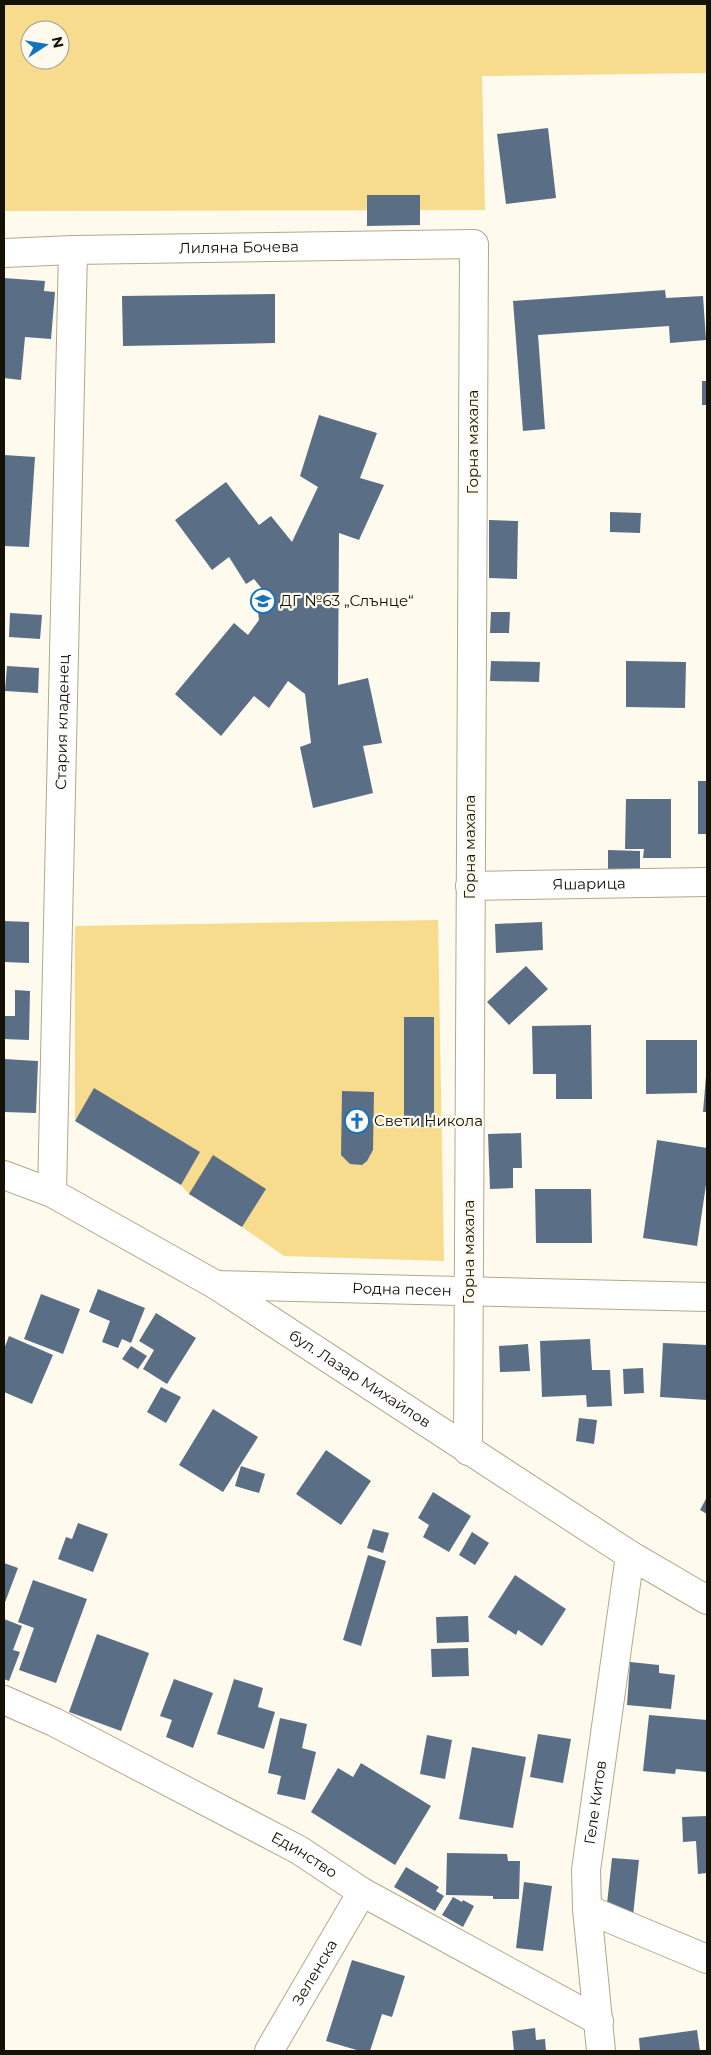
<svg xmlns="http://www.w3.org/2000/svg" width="711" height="2055" viewBox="0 0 711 2055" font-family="Montserrat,sans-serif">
<rect width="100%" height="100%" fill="#fffaee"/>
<path fill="#f7dc8d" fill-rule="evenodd" d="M4 4H707V73L482 76 485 210 4 211ZM30 30H60V60H30Z
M438 920 444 1261 284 1256 242 1227 189 1194 181 1185 75 1121V926Z"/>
<path fill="#5a6f85" d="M548 128 556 198 506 204 497 134Z
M367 195H420V225L367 226Z
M4 278 45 281 44 291 55 292 51 339 25 337 21 380 4 378Z
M665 290 666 298 703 296 706 340 670 343 669 326 538 335 545 429 523 431 513 301Z
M275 294V343L123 346 122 296Z
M702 381H707V405H702Z
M319 415 377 433 360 478 384 485 359 540 339 533 338 685 368 678 382 743 363 746 373 793 313 808 300 747 311 743 305 694 288 681 269 708 254 696 221 736 175 694 234 623 248 635 259 620 257 603 262 589 254 579 246 584 229 557 212 570 175 520 226 482 259 525 271 516 292 542 318 487 300 476Z
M4 455 35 457 29 547 4 546Z
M610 512 641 513 640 533 610 532Z
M489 520 518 521 517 579 489 578Z
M491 612H510L509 633H490Z
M10 613 42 615 40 639 9 637Z
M491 661 540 662 539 682 490 681Z
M626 661 686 662 685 708 626 707Z
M7 666 39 668 38 693 5 691Z
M698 781H707V834H698Z
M626 799H671V858H643L644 849H625Z
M608 850 640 851V874H608Z
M4 921 29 922V963L4 962Z
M542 922 543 950 496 953 495 924Z
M526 966 548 989 509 1025 487 1002Z
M15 990 30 991 29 1040 4 1039V1016H15Z
M404 1017H434V1127H404Z
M591 1025 592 1099H556V1074H533L532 1026Z
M646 1040H697V1093L646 1094Z
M4 1059 38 1061 36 1113 4 1112Z
M706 1076H707V1112H703Z
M94 1088 200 1152 181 1185 75 1121Z
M342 1091 374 1092 373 1150 367 1161 362 1165 350 1164 341 1155Z
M521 1133 522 1168H513V1188L490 1189 488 1134Z
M657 1140 707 1148V1178L697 1246 643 1238Z
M213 1155 266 1189 242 1227 189 1194Z
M535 1189H591L592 1243H536Z
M98 1289 145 1308 131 1343 122 1339 118 1348 102 1342 110 1321 89 1312Z
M41 1294 80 1309 63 1354 24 1339Z
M156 1313 196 1338 167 1384 143 1369 154 1350 139 1341Z
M9 1336 53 1355 32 1404 4 1392V1349Z
M590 1339 592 1370H610L612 1406 587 1407 586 1395 542 1397 540 1341Z
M663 1343 707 1345V1400L660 1397Z
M528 1344 530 1371 500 1372 499 1346Z
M131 1346 147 1356 138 1369 122 1359Z
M643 1368 644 1393 624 1394 623 1369Z
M161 1387 181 1397 166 1423 147 1412Z
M213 1409 258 1437 223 1492 179 1465Z
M579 1418 597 1420 594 1444 576 1441Z
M326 1450 371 1481 341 1525 296 1494Z
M241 1466 265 1474 259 1493 235 1486Z
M433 1492 471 1516 449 1552 423 1537 429 1525 418 1518Z
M707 1497V1514L700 1510Z
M78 1523 108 1534 93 1572 58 1559 66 1537 72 1539Z
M373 1529 389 1533 383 1553 367 1548Z
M472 1532 489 1543 475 1565 459 1555Z
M368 1555 386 1561 361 1646 343 1640Z
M4 1563 18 1568 4 1605Z
M515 1575 566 1609 542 1646 518 1630 516 1635 488 1617Z
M33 1580 87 1599 56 1683 19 1670 34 1628 18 1622Z
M468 1616 469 1642 437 1643 436 1617Z
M4 1619 22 1626 13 1650 20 1652 9 1681 4 1679Z
M97 1634 149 1653 121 1731 69 1712Z
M468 1648 469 1676 432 1677 431 1649Z
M630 1662 659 1665V1673L675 1675 671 1709 627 1705Z
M174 1679 213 1693 193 1748 166 1737 172 1720 160 1716Z
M234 1679 263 1688 258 1707 275 1712 264 1749 217 1734Z
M649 1715 707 1720V1772L676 1769 675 1774 643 1771Z
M280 1718 307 1724 302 1748 316 1752 305 1800 277 1794 281 1776 268 1773Z
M538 1734 571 1739 563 1783 530 1777Z
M427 1735 452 1740 445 1779 420 1774Z
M472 1747 526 1757 513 1828 459 1819Z
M361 1763 431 1806 395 1865 311 1812 338 1768 353 1777Z
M707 1816V1873L698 1874 696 1841 683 1842 682 1817Z
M447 1853 507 1854 508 1861H520L519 1899H493V1896L446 1895Z
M612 1858 639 1860 633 1916 606 1913Z
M406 1867 439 1887 436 1891 444 1896 435 1911 394 1887Z
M524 1882 552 1886 543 1951 516 1948Z
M453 1897 462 1902 463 1900 474 1906 463 1927 442 1915Z
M352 1960 405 1976 392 2017 382 2014 370 2051H360L326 2041Z
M535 2028 536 2040 545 2039 546 2051H514L512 2031Z
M697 2030 700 2051H640L639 2038Z"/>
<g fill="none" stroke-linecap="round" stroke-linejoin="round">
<defs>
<g id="street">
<path id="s1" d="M4 253 73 250 474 244 468 1451"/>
<path id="s2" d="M470 886 707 882"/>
<path id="s3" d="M52 1193 73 250"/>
<path id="s4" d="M216 1285 707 1297"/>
<path id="s5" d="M4 1700 54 1722 299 1850 362 1892 599 2021"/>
<path d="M587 1909 707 1959"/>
<path id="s6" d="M269 2051 362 1892"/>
<path id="s7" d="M601 2051 587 1909 586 1870 630 1555"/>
</g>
<g id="secondary">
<path id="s8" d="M4 1175 52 1193 216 1285 630 1555 707 1600"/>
</g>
</defs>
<use href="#street" stroke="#b2a88a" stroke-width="30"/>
<use href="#secondary" stroke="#b2a88a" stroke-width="30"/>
<use href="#street" stroke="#fff" stroke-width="28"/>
<use href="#secondary" stroke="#fff" stroke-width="28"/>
</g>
<defs>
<symbol id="school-ring" viewBox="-11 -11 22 22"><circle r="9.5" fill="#fffaee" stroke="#1274c0" stroke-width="1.5"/><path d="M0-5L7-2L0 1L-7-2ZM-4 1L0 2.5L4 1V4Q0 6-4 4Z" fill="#1274c0"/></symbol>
<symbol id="church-ring" viewBox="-11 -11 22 22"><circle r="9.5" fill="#fffaee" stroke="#1274c0" stroke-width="1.5"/><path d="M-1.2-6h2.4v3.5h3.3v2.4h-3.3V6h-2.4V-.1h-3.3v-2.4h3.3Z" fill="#1274c0"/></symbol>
</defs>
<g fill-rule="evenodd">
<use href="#school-ring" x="249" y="587" width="28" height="28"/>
<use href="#church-ring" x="343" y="1107" width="28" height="28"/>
</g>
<g text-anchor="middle" stroke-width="4.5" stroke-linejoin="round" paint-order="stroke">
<g font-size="15" fill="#151107" stroke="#fffaee">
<text dy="5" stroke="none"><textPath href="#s1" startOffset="235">Лиляна Бочева</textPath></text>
<text transform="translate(473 442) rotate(-90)" y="5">Горна махала</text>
<text dy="5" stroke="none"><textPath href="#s3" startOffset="471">Стария кладенец</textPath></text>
<text transform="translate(470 847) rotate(-90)" y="5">Горна махала</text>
<text dy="5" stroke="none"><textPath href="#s2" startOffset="119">Яшарица</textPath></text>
<text transform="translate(469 1252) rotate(-90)" y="5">Горна махала</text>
<text dy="5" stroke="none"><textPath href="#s4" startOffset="186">Родна песен</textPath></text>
<text dy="5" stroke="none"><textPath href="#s8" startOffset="411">бул. Лазар Михайлов</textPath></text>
<text dy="5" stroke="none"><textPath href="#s7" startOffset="250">Геле Китов</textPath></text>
<text dy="5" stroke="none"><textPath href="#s5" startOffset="338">Единство</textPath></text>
<text dy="5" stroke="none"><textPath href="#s6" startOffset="91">Зеленска</textPath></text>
</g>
<g font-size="15" fill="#151107" stroke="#fffaee" text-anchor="start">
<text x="280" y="606">ДГ №63 „Слънце“</text>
<text x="374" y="1126">Свети Никола</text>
</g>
</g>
<rect width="711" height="2055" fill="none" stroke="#151107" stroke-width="10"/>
<g transform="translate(45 45) rotate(78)"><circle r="24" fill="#fffaee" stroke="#a19d92"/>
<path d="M0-4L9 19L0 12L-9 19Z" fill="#1274c0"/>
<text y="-8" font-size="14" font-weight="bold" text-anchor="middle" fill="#151107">N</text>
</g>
</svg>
